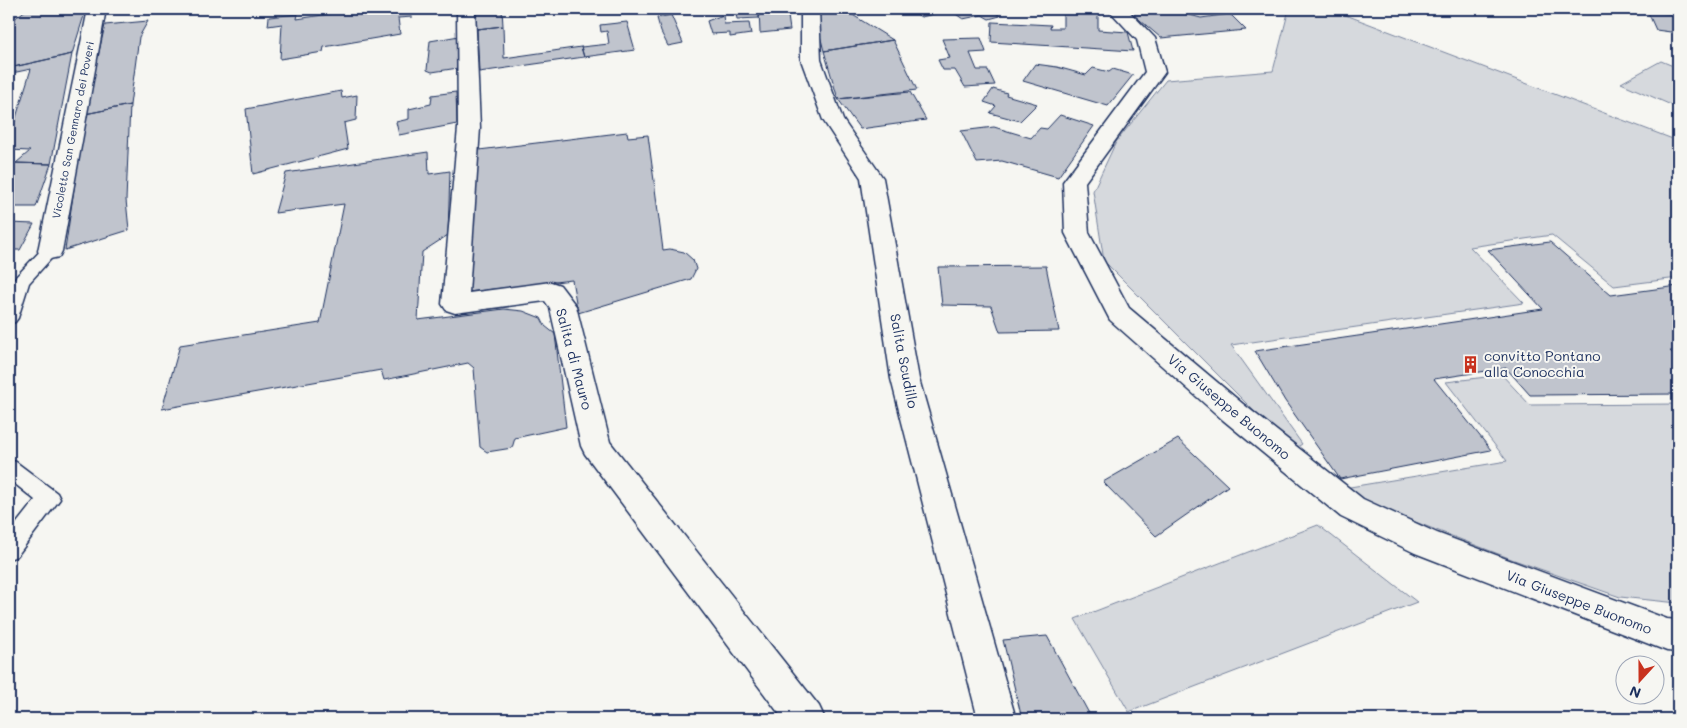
<svg xmlns="http://www.w3.org/2000/svg" width="1687" height="728" viewBox="0 0 1687 728" font-family="Mali,sans-serif">
<rect width="100%" height="100%" fill="#f6f6f2"/>
<filter id="ink" filterUnits="userSpaceOnUse"><feTurbulence type="fractalNoise" baseFrequency=".02" numOctaves="2"/><feDisplacementMap in="SourceGraphic" scale="10" xChannelSelector="R" yChannelSelector="G"/><feConvolveMatrix kernelMatrix="1 2 1 2 8 2 1 2 1" color-interpolation-filters="sRGB"/></filter>
<g filter="url(#ink)">
<path fill="#d6d9dd" stroke="#78849e" d="M1289 9H1330L1678 141V278L1614 286 1552 235 1470 247 1524 303 1231 345 1302 444 1293 450 1104 261 1093 191 1116 142 1166 80 1273 71Z
M1661 61 1678 68V108L1621 83Z
M1502 375 1530 405 1678 404V603L1620 597 1514 560 1379 508 1338 489 1507 461 1446 382Z
M1318 525 1417 602 1129 712 1075 619Z"/>
<path fill="#c0c4cd" stroke="#1b2f5e" d="M27 9H86L72 54 9 68V23Z
M361 9H410L412 17 398 18 400 34 324 47 323 52 280 59 282 24 268 26 269 17 298 14 297 19Z
M475 9H502L503 26 477 29Z
M735 9H759V18L737 19Z
M759 9H787L790 30 760 33Z
M843 9 893 40 824 51 814 12 829 9Z
M909 9H956L921 17Z
M956 9H991L1000 16 989 19 982 15 963 19 950 10Z
M1127 9H1179L1186 14 1201 18 1230 14 1246 30 1161 38Z
M1647 10 1678 15V33L1656 30Z
M1063 11 1098 14V30L1128 32 1133 51 991 42 992 22 1051 25 1050 28H1063Z
M671 15 683 43 668 46 661 32 657 18Z
M723 15 724 24 749 23 751 34 730 37V33L711 34 707 21Z
M148 21 139 37 130 105 85 114 105 25Z
M627 22 635 50 584 57 581 47 609 44 607 31 601 32 600 25Z
M503 26 504 58 581 47 584 57 479 72 477 29Z
M459 36 458 68 432 72 427 70 430 41Z
M981 38 986 52 970 53 977 70H988L995 85 965 87 955 70H943L938 60 950 58 942 39Z
M893 40 917 90 838 99 824 51Z
M72 54 51 164 16 163 30 151 9 150V124H14L31 69 12 73 9 76V68Z
M1035 64 1057 67 1086 75 1093 68 1109 72 1113 69 1133 75 1108 106 1023 81Z
M993 89 1007 93 1006 95 1037 104 1020 121 990 113 996 106 984 102Z
M341 91 342 98 357 95 356 120 344 123 348 149 253 174 246 109Z
M456 92 457 124 399 135 396 122 409 119V109L431 104 432 95Z
M910 92 926 120 860 129 838 99Z
M130 105 126 200 129 230 65 250 85 114Z
M1060 115 1094 126 1058 177 1002 161 977 163 961 131 994 127 1031 138 1040 128 1047 129Z
M627 132 628 137 648 135 663 250 670 249 684 252 693 260 696 269 691 279 578 313 572 280 468 292 479 150Z
M428 152 429 174 450 171 448 235 422 252 418 320 504 309 523 311 541 318 545 326 555 334 566 427 515 438 512 448 487 452 480 447 474 368 468 363 384 380 381 370 162 409 180 345 320 323 344 204 275 213 286 173Z
M9 163 51 164 36 207H9Z
M9 223 34 224 20 250H9Z
M1550 242 1611 295 1678 286V351H1670L1678 359V394L1530 395 1506 368 1434 379 1491 450 1340 479 1285 401 1255 351 1543 309 1488 250Z
M1046 266 1059 331 1000 332 991 306 942 305 938 267Z
M1178 439 1228 486 1156 536 1103 482Z
M1047 636 1092 719H1022L1003 640Z"/>
<g fill="none" stroke-linecap="round" stroke-linejoin="round">
<defs>
<path id="lane" d="M50 246 56 247 58 251 29 283 18 318 15 322 9 324V292L12 281 44 247Z
M9 460 16 462 57 493 60 499 17 556 9 559V533L35 500 9 479Z"/>
<path id="street" d="M88 9H106L62 251 59 257 50 259 41 257 38 251Z
M457 9H475L480 128 469 293 551 282 560 285 576 306 610 442 819 706 825 719H783L585 454 581 446 550 308 545 301 455 313 446 310 442 304 458 128Z
M801 9H819L821 60 843 120 883 178 919 379 1016 719H978L891 379 861 178 823 120 801 60Z
M1108 9H1127L1155 38 1165 72 1085 182 1089 233 1129 308 1243 404 1363 499 1437 533 1667 619 1678 620V652L1667 651 1415 553 1341 517 1223 420 1110 320 1065 233 1063 182 1145 72 1137 40Z"/>
</defs>
<use href="#lane" stroke="#1b2f5e" stroke-width="3"/>
<use href="#street" stroke="#1b2f5e" stroke-width="3"/>
<use href="#lane" fill="#f6f6f2" fill-rule="evenodd"/>
<use href="#street" fill="#f6f6f2" fill-rule="evenodd"/>
</g>
</g>
<defs>
<symbol id="building-bare" viewBox="-9 -9 18 18"><path d="M-4-6H4V6H1V3H-1V6H-4ZM-2.5-4.3h1.7v1.8h-1.7ZM.8-4.3h1.7v1.8H.8ZM-2.5-1h1.7V.8h-1.7ZM.8-1h1.7V.8H.8Z" fill="#c8321e" stroke="#f6f6f2" stroke-width="2.5" paint-order="stroke"/></symbol>
</defs>
<g fill-rule="evenodd">
<use href="#building-bare" x="1458" y="352" width="25" height="25"/>
</g>
<g text-anchor="middle" stroke-width="4" stroke-linejoin="round" paint-order="stroke">
<g font-size="11" fill="#1b2f5e" stroke="#f6f6f2">
<text transform="translate(73 130) rotate(-79)" y="4">Vicoletto San Gennaro dei Poveri</text>
</g>
<g font-size="14" fill="#1b2f5e" stroke="#f6f6f2" text-anchor="start">
<text x="1484" y="361">convitto Pontano<tspan x="1484" dy="16">alla Conocchia</tspan></text>
</g>
<g font-size="14" fill="#1b2f5e" stroke="#f6f6f2">
<text transform="translate(574 359) rotate(75)" y="5">Salita di Mauro</text>
<text transform="translate(904 361) rotate(79)" y="5">Salita Scudillo</text>
<text transform="translate(1229 407) rotate(40)" y="5">Via Giuseppe Buonomo</text>
<text transform="translate(1579 602) rotate(21)" y="5">Via Giuseppe Buonomo</text>
</g>
</g>
<rect width="1687" height="728" fill="none" stroke="#f6f6f2" stroke-width="30"/>
<rect x="15" y="15" width="1657" height="698" fill="none" stroke="#1b2f5e" stroke-width="2" filter="url(#ink)"/>
<g transform="translate(1640 680) rotate(201)"><circle r="24" fill="#f6f6f2" stroke="#9ea6b7"/>
<path d="M0-4L9 19L0 12L-9 19Z" fill="#c8321e"/>
<text y="-8" font-size="14" font-weight="bold" text-anchor="middle" fill="#1b2f5e">N</text>
</g>
</svg>
